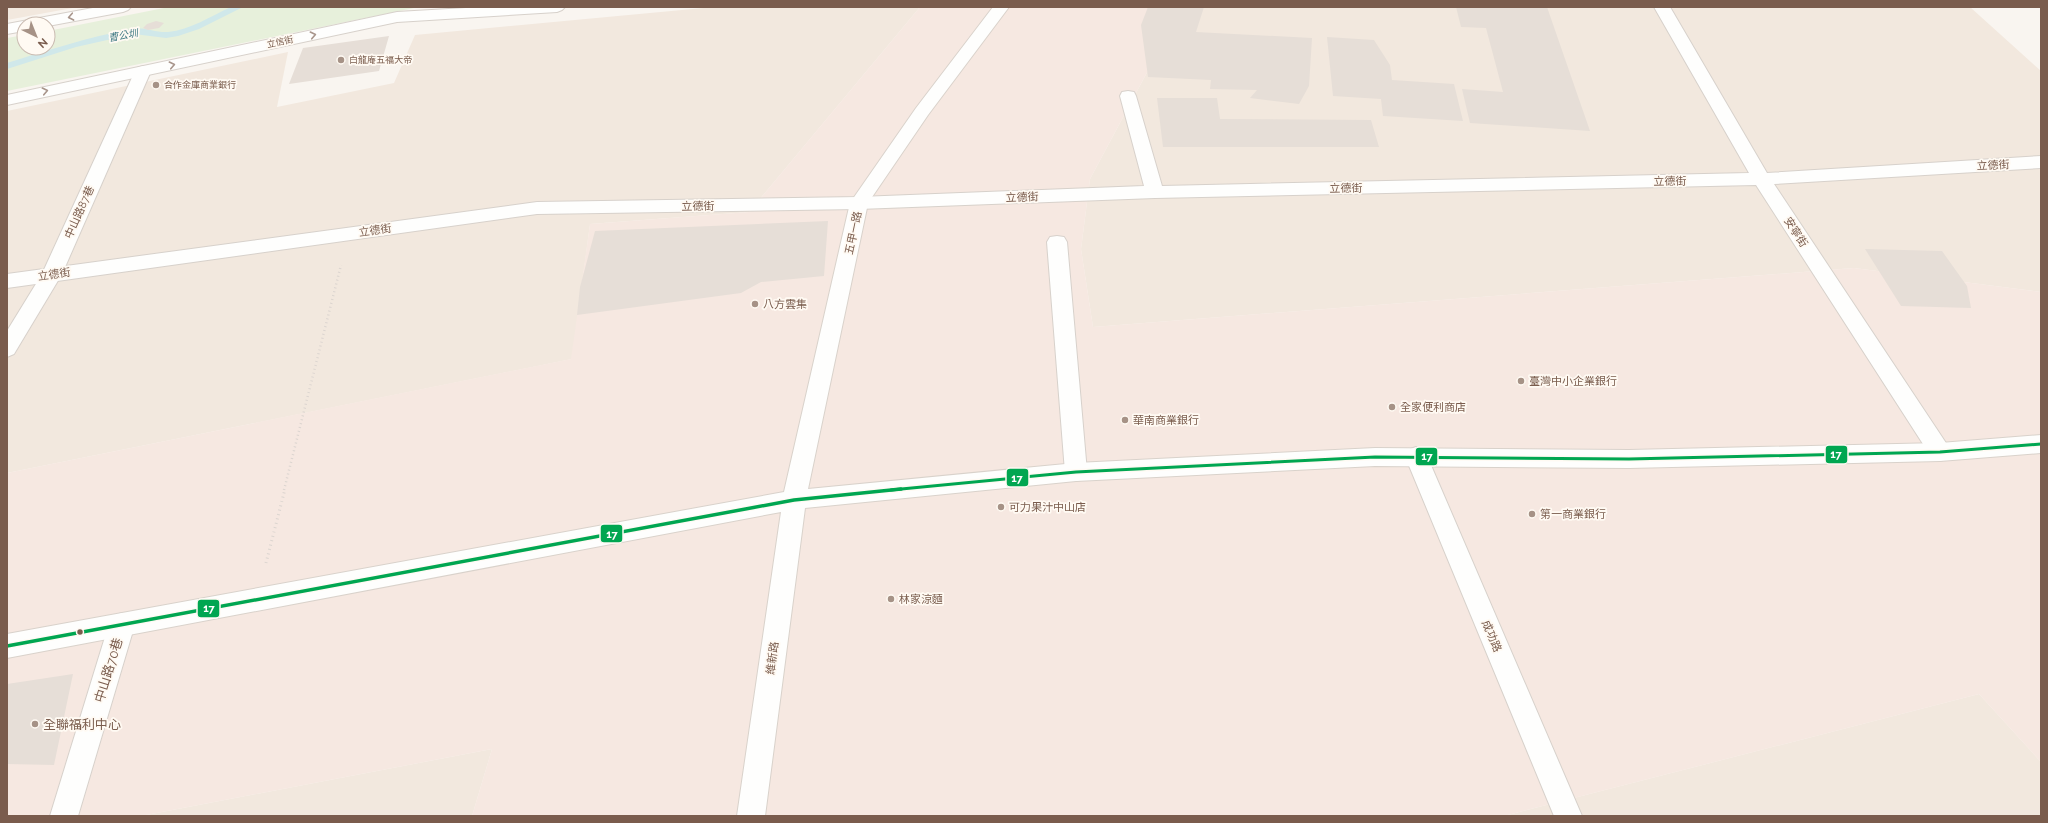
<svg xmlns="http://www.w3.org/2000/svg" width="2048" height="823" viewBox="0 0 2048 823" font-family="Raleway,'Noto Sans TC',sans-serif">
<rect width="100%" height="100%" fill="#f9f5f0"/>
<path fill="#f2e8de" d="M7 7H78L7 20Z
M714 7H920L749 212 590 224 572 359 7 473V111L288 52 277 107 394 83 415 35Z
M1182 7H1970L2041 71V292L1854 268 1093 327 1081 249 1090 179Z
M1979 694 2041 762V816H1504Z
M492 749 472 816H141Z"/>
<path fill="#f6e8e1" d="M920 7H1182L1090 179 1081 249 1093 327 1854 268 2041 292V762L1979 694 1504 816H472L492 749 141 816H7V473L571 359 590 224 749 212Z"/>
<path fill="#e7f0db" d="M169 7H427L414 8 7 91V38L24 35V48H48V31Z"/>
<g fill="none" stroke-linecap="round" stroke-linejoin="round">
<path fill="#d0e8ea" fill-rule="evenodd" d="M231 7H243L199 29 178 36 166 38 134 34 76 47 7 69V63C48 50 89 37 132 29 143 26 156 33 168 32 190 30 211 16 231 7Z"/>
</g>
<path fill="#e6ded7" d="M1148 7H1204L1196 32 1312 38 1309 86 1299 104 1250 98 1257 90 1210 89 1211 80 1148 77 1141 25Z
M1456 7H1547L1590 131 1470 123 1462 89 1503 92 1486 28 1461 27Z
M156 21 164 23 159 28 148 30 143 28 147 24Z
M389 36 379 71 289 84 303 48Z
M1327 37 1374 40 1390 65 1392 80 1454 84 1463 121 1383 116 1381 99 1333 96Z
M1157 98H1217L1220 119 1371 120 1379 147H1163Z
M828 221 824 276 761 282 741 293 577 315 580 287 595 231Z
M1865 249 1942 251 1967 286 1971 308 1901 306Z
M73 674 54 765 7 764V684Z"/>
<g fill="none" stroke-linecap="round" stroke-linejoin="round">
<defs>
<path id="lane" d="M143 66 149 68 151 71 62 274 14 354 7 357V331L42 274 135 71 137 68Z
M122 613 131 616 135 624 78 816H50L109 624 113 616Z"/>
<path id="street" d="M98 7H131L128 10 123 12 48 26V24H24V31L7 34V24Z
M483 7H565L562 10 557 12 397 22 7 105V95L397 12Z
M1654 7H1670L1767 173 2041 156V168L1774 184 1948 446 1951 452 1948 458 1940 461 1932 458 1756 185 1155 198 859 209 537 214 7 288V274L537 202 859 197 1144 186 1120 96 1122 92 1128 91 1134 92 1136 96 1162 186 1749 173Z
M1057 236 1064 237 1067 242 1087 472 1084 479 1076 481 1068 479 1065 472 1047 242 1050 237Z
M1416 447 1424 450 1427 456 1582 816H1554L1405 456 1408 450Z"/>
<path id="secondary" d="M993 7H1009L928 115 868 203 808 489 1076 463 1375 448 1629 450 1940 443 2041 435V453L1940 461 1629 468 1375 466 1076 481 805 508 765 816H737L781 512 7 658V634L784 492 850 203 916 108Z"/>
</defs>
<use href="#lane" stroke="#d7d1cb" stroke-width="2"/>
<use href="#street" stroke="#d7d1cb" stroke-width="2"/>
<use href="#secondary" stroke="#d9d2cb" stroke-width="2"/>
<path stroke="#dcd5d0" stroke-width="2.5" stroke-dasharray="1 3" stroke-linecap="butt" d="M284 490 341 265"/>
<path stroke="#dcd5d0" stroke-width="3" stroke-dasharray="1 3.5" stroke-linecap="butt" d="M266 563 285 489"/>
<use href="#lane" fill="#fefefd" fill-rule="evenodd"/>
<use href="#street" fill="#fefefd" fill-rule="evenodd"/>
<use href="#secondary" fill="#fefefd" fill-rule="evenodd"/>
<defs>
<path id="bus-1-far1" d="M891 490 1076 472 1375 457 1629 459 1940 452 2041 444"/>
<path id="bus-1" d="M7 646 794 500 901 489"/>
</defs>
<use href="#bus-1-far1" stroke="#fffaf3" stroke-width="6"/>
<use href="#bus-1" stroke="#fffaf3" stroke-width="6"/>
<use href="#bus-1-far1" stroke="#00a651" stroke-width="3"/>
<use href="#bus-1" stroke="#00a651" stroke-width="3.5"/>
</g>
<defs><path id="oneway-chevron" d="M-2-3.5L2.5 0L-2 3.5" fill="none" stroke-width="1.6" stroke-linecap="round" stroke-linejoin="round"/></defs>
<g stroke="#a8958b">
<use href="#oneway-chevron" transform="translate(71 17) rotate(169)"/>
<use href="#oneway-chevron" transform="translate(313 35) rotate(-12)"/>
<use href="#oneway-chevron" transform="translate(172 65) rotate(-12)"/>
<use href="#oneway-chevron" transform="translate(45 91) rotate(-12)"/>
</g>
<g fill="#a69286" stroke="#fffaf3" stroke-width="1.5">
<circle cx="341" cy="60" r="4"/>
<circle cx="156" cy="85" r="4"/>
<circle cx="755" cy="304" r="4"/>
<circle cx="1521" cy="381" r="4"/>
<circle cx="1392" cy="407" r="4"/>
<circle cx="1125" cy="420" r="4"/>
<circle cx="1001" cy="507" r="4"/>
<circle cx="1532" cy="514" r="4"/>
<circle cx="891" cy="599" r="4"/>
<circle cx="35" cy="724" r="4"/>
</g>
<circle fill="#7a5c4d" stroke="#fffaf3" stroke-width="1.5" cx="80" cy="632" r="3.5"/>
<g text-anchor="middle" stroke-width="3.5" stroke-linejoin="round" paint-order="stroke">
<g font-size="9" fill="#7a5c4d" stroke="#fffaf3">
<text transform="translate(280 42) rotate(-12)" y="3">立信街</text>
</g>
<g font-size="9" fill="#7a5c4d" stroke="#fffaf3" text-anchor="start">
<text x="349" y="63">白龍庵五福大帝</text>
<text x="164" y="88">合作金庫商業銀行</text>
</g>
<g font-size="10" font-style="italic" fill="#437c86" stroke="#fffaf3">
<text transform="translate(123 35) rotate(-10)" y="4">曹公圳</text>
</g>
<g font-size="11" fill="#7a5c4d" stroke="#fffaf3">
<text transform="translate(1993 165) rotate(-3)" y="4">立德街</text>
<text transform="translate(1670 181) rotate(-1)" y="4">立德街</text>
<text transform="translate(1346 188) rotate(-1)" y="4">立德街</text>
<text transform="translate(1022 197) rotate(-2)" y="4">立德街</text>
<text transform="translate(698 206) rotate(-1)" y="4">立德街</text>
<text transform="translate(79 212) rotate(-66)" y="4">中山路87巷</text>
<text transform="translate(375 230) rotate(-8)" y="4">立德街</text>
<text transform="translate(1796 232) rotate(57)" y="4">安寧街</text>
<text transform="translate(853 233) rotate(-78)" y="4">五甲一路</text>
<text transform="translate(54 274) rotate(-8)" y="4">立德街</text>
<text transform="translate(1492 636) rotate(67)" y="4">成功路</text>
<text transform="translate(772 658) rotate(-82)" y="4">維新路</text>
</g>
<g font-size="11" fill="#7a5c4d" stroke="#fffaf3" text-anchor="start">
<text x="763" y="308">八方雲集</text>
<text x="1529" y="385">臺灣中小企業銀行</text>
<text x="1400" y="411">全家便利商店</text>
<text x="1133" y="424">華南商業銀行</text>
<text x="1009" y="511">可力果汁中山店</text>
<text x="1540" y="518">第一商業銀行</text>
<text x="899" y="603">林家涼麵</text>
</g>
<g font-size="13" fill="#7a5c4d" stroke="#fffaf3">
<text transform="translate(108 670) rotate(-73)" y="5">中山路70巷</text>
</g>
<g font-size="13" fill="#7a5c4d" stroke="#fffaf3" text-anchor="start">
<text x="43" y="729">全聯福利中心</text>
</g>
</g>
<g stroke="#fffaf3" stroke-width="1.5">
<rect x="1825" y="445" width="23" height="19" rx="4" fill="#00a651"/>
<rect x="1415" y="447" width="23" height="19" rx="4" fill="#00a651"/>
<rect x="1006" y="468" width="23" height="19" rx="4" fill="#00a651"/>
<rect x="600" y="524" width="23" height="19" rx="4" fill="#00a651"/>
<rect x="197" y="599" width="23" height="19" rx="4" fill="#00a651"/>
</g>
<g font-size="11" text-anchor="middle" font-weight="bold" fill="#fff">
<text x="1836" y="458">17</text>
<text x="1427" y="460">17</text>
<text x="1017" y="482">17</text>
<text x="612" y="538">17</text>
<text x="209" y="612">17</text>
</g>
<rect width="2048" height="823" fill="none" stroke="#7a5c4d" stroke-width="16"/>
<g transform="translate(36 36) rotate(137)"><circle r="19" fill="#fffaf3" stroke="#cabbb1"/>
<path d="M0-3L7 15L0 10L-7 15Z" fill="#a69286"/>
<text y="-6" font-size="11" font-weight="bold" text-anchor="middle" fill="#7a5c4d">N</text>
</g>
</svg>
